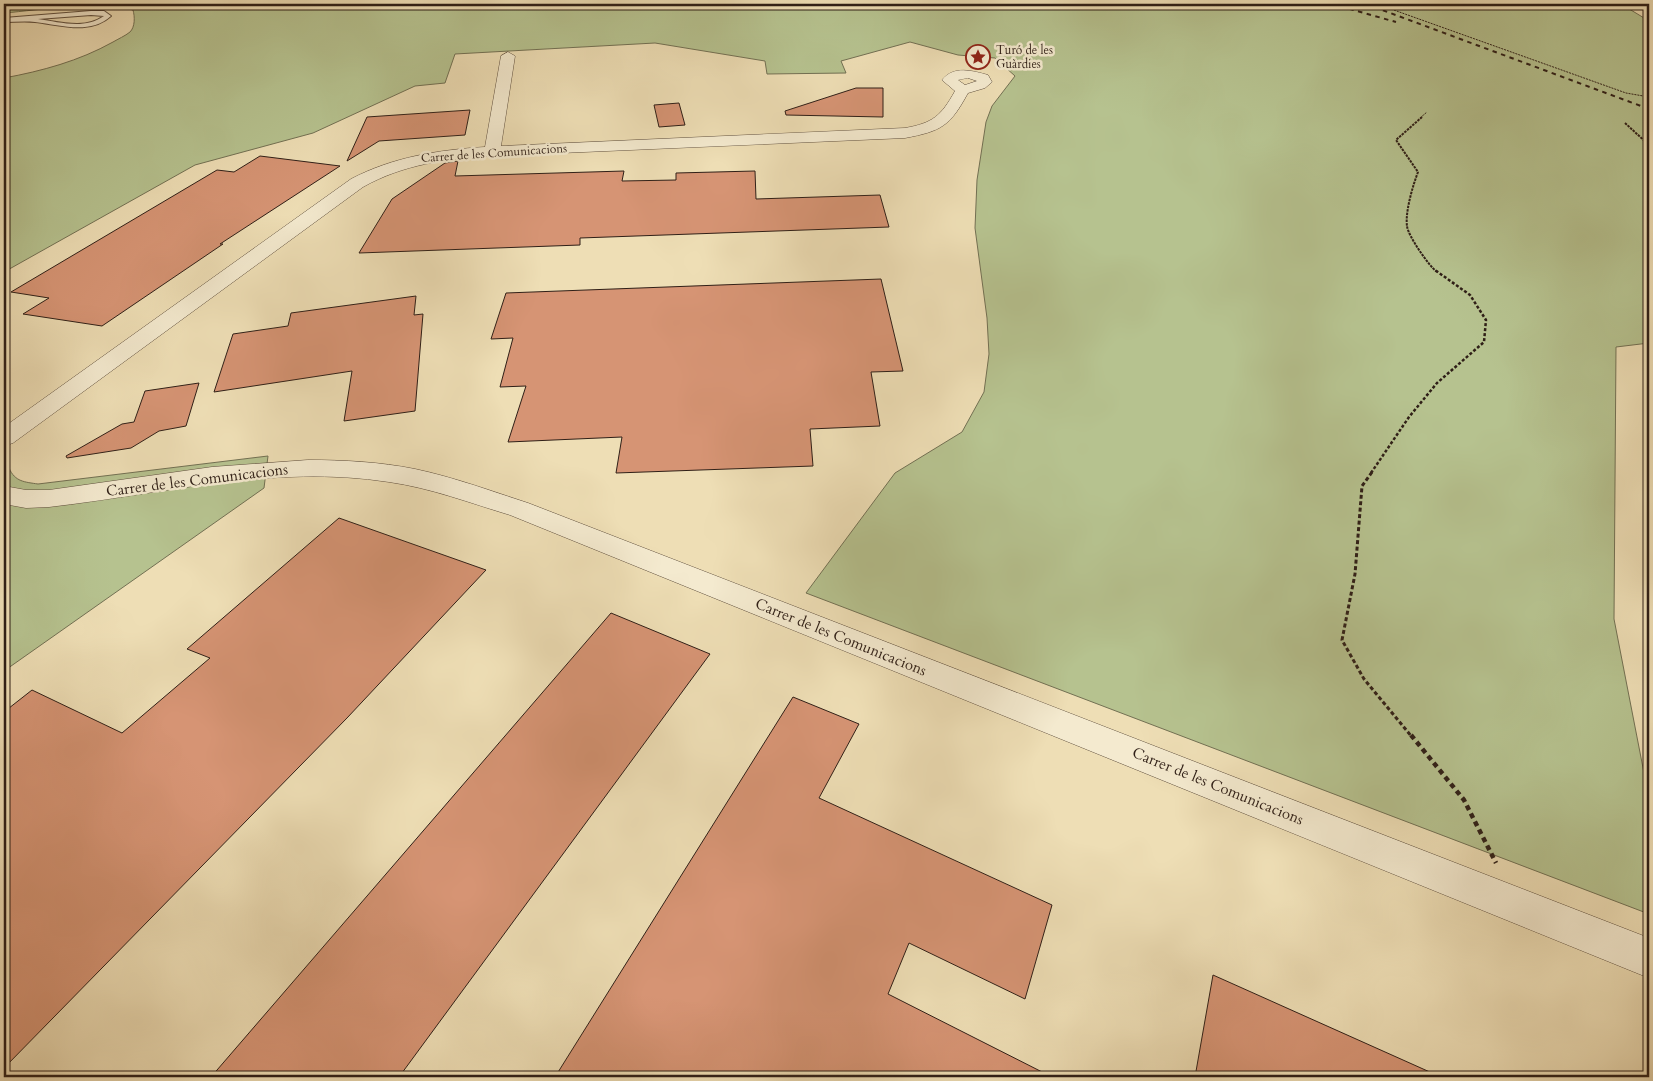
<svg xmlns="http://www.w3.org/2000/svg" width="1653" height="1081" viewBox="0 0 1653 1081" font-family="Cardo,serif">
<rect width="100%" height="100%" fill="#eedeb5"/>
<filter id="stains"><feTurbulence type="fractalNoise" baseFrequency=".004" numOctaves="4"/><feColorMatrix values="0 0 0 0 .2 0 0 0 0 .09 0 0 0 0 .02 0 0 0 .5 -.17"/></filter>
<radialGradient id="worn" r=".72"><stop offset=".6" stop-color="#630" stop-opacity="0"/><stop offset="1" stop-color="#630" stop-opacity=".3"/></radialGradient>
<path fill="#b6c28f" stroke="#727053" d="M4 4H1621L1649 21V343L1616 347 1614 619 1644 773 1649 776V914L806 593 895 473 962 432 984 392 989 354 987 318 975 228 977 180 986 122 992 106 1015 76 995 58 958 55 910 42 841 61 846 73 767 74 765 61 655 43 455 54 445 83 415 86 313 133 195 165 4 272V78C42 71 79 61 113 42 118 39 125 36 130 32 135 27 135 17 133 10 98 0 41 10 4 13Z
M268 456 264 488 4 671V470L9 468C15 482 25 482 38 484Z"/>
<path fill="#d69474" stroke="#2f1f17" d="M856 88H883V117L786 115 785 111Z
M679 103 685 125 659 127 654 105Z
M470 110 465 135 379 141 347 161 367 117Z
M260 156 340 166 220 244H223L102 326 23 314 49 298 11 292 217 170 234 172Z
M458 161 455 176 624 171 622 181 676 180V173L755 171 756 199 880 195 889 227 580 238V245L359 253 392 199 445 163Z
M881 279 903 371 871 372 880 426 810 429 813 466 616 473 622 437 508 442 526 386 500 387 513 338 491 339 506 293Z
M416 296 414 315 423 314 415 411 344 421 352 371 214 392 233 334 288 326 291 313Z
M199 383 186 426 159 431 131 448 67 458 66 456 122 424 134 422 145 391Z
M339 518 486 570 347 718 4 1068V712L32 690 122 733 210 658 187 649Z
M611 613 710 654 399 1077H211Z
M793 697 859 724 819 798 1052 905 1025 999 909 943 888 994 1052 1077H555Z
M1213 975 1441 1077H1195Z"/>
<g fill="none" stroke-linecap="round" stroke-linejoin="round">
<defs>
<path id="service" d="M91 11H104L111 16C90 35 61 25 35 22 25 21 14 22 4 22V18ZM91 15 104 16C84 30 60 22 38 19Z"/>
<path id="minor" d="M508 52 515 56 501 146 905 128C933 123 941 116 955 91L942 80C954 65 973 71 988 75L992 82 985 88 968 93C950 126 942 131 905 138L492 156C446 159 404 164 363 187L13 443 4 446V427L351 179C393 157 438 150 485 147L501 56ZM968 78 977 81 965 85 958 80Z
M308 460C344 460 380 462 415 469 453 477 491 491 528 503L1649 938V978L510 515C470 503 431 488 389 482 274 464 162 494 49 507L26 508 4 504V486L26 490H49L212 467Z"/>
</defs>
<use href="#service" stroke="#5f4f3e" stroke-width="2"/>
<use href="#minor" stroke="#5f4f3e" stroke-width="1"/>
<path stroke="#2f1f17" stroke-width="1" stroke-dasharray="2 1" stroke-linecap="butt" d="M1377 4 1626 93 1649 97
M1420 118 1427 112"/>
<path stroke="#2f1f17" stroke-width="2" stroke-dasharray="2.5 1" stroke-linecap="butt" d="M1422 117 1396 140 1418 172C1413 185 1405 212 1407 226 1408 236 1429 266 1437 272
M1625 123 1649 145"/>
<path stroke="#2f1f17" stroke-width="2.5" stroke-dasharray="3 2" stroke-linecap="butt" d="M1371 473 1409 417 1437 383 1484 342 1486 320 1470 295 1435 270"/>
<path stroke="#2f1f17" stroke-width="3" stroke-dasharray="4 2.5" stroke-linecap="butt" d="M1372 472 1362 486 1355 574 1342 640 1364 679 1412 737"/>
<path stroke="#2f1f17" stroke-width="4.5" stroke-dasharray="5 4" stroke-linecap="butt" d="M1411 735 1464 800 1496 863"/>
<use href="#service" fill="#f4eacf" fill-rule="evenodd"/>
<use href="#minor" fill="#f4eacf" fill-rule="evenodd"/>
<path stroke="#2f1f17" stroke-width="2" stroke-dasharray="4.5 4.5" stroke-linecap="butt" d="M1332 4 1396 22
M1366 4 1649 109"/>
</g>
<defs>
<symbol id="sight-ring" viewBox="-11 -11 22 22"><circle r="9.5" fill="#f4eacf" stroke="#8f2418" stroke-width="1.5"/><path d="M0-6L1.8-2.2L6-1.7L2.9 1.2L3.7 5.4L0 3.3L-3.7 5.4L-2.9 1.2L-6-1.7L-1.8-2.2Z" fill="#8f2418"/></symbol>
</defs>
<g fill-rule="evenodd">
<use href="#sight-ring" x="964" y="43" width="28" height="28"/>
</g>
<g text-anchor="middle" stroke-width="5" stroke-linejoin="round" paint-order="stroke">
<g font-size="12" fill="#2f1f17" stroke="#f4eacf" text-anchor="start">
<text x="996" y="54">Turó de les<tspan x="996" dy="14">Guàrdies</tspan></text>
</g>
<g font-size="12" fill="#2f1f17" stroke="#f4eacf">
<text transform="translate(494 153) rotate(-4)" y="4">Carrer de les Comunicacions</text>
</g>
<g font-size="15" fill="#2f1f17" stroke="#f4eacf">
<text transform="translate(197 480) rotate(-7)" y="5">Carrer de les Comunicacions</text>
<text transform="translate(841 637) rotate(22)" y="5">Carrer de les Comunicacions</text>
<text transform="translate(1218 786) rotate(22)" y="5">Carrer de les Comunicacions</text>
</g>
</g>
<rect width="1653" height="1081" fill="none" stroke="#eedeb5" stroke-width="20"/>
<rect x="5" y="5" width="1643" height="1071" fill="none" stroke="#2f1f17" stroke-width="2.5"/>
<rect x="10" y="10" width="1633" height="1061" fill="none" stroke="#2f1f17"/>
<rect width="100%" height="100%" filter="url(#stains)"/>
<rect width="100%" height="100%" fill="url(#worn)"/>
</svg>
